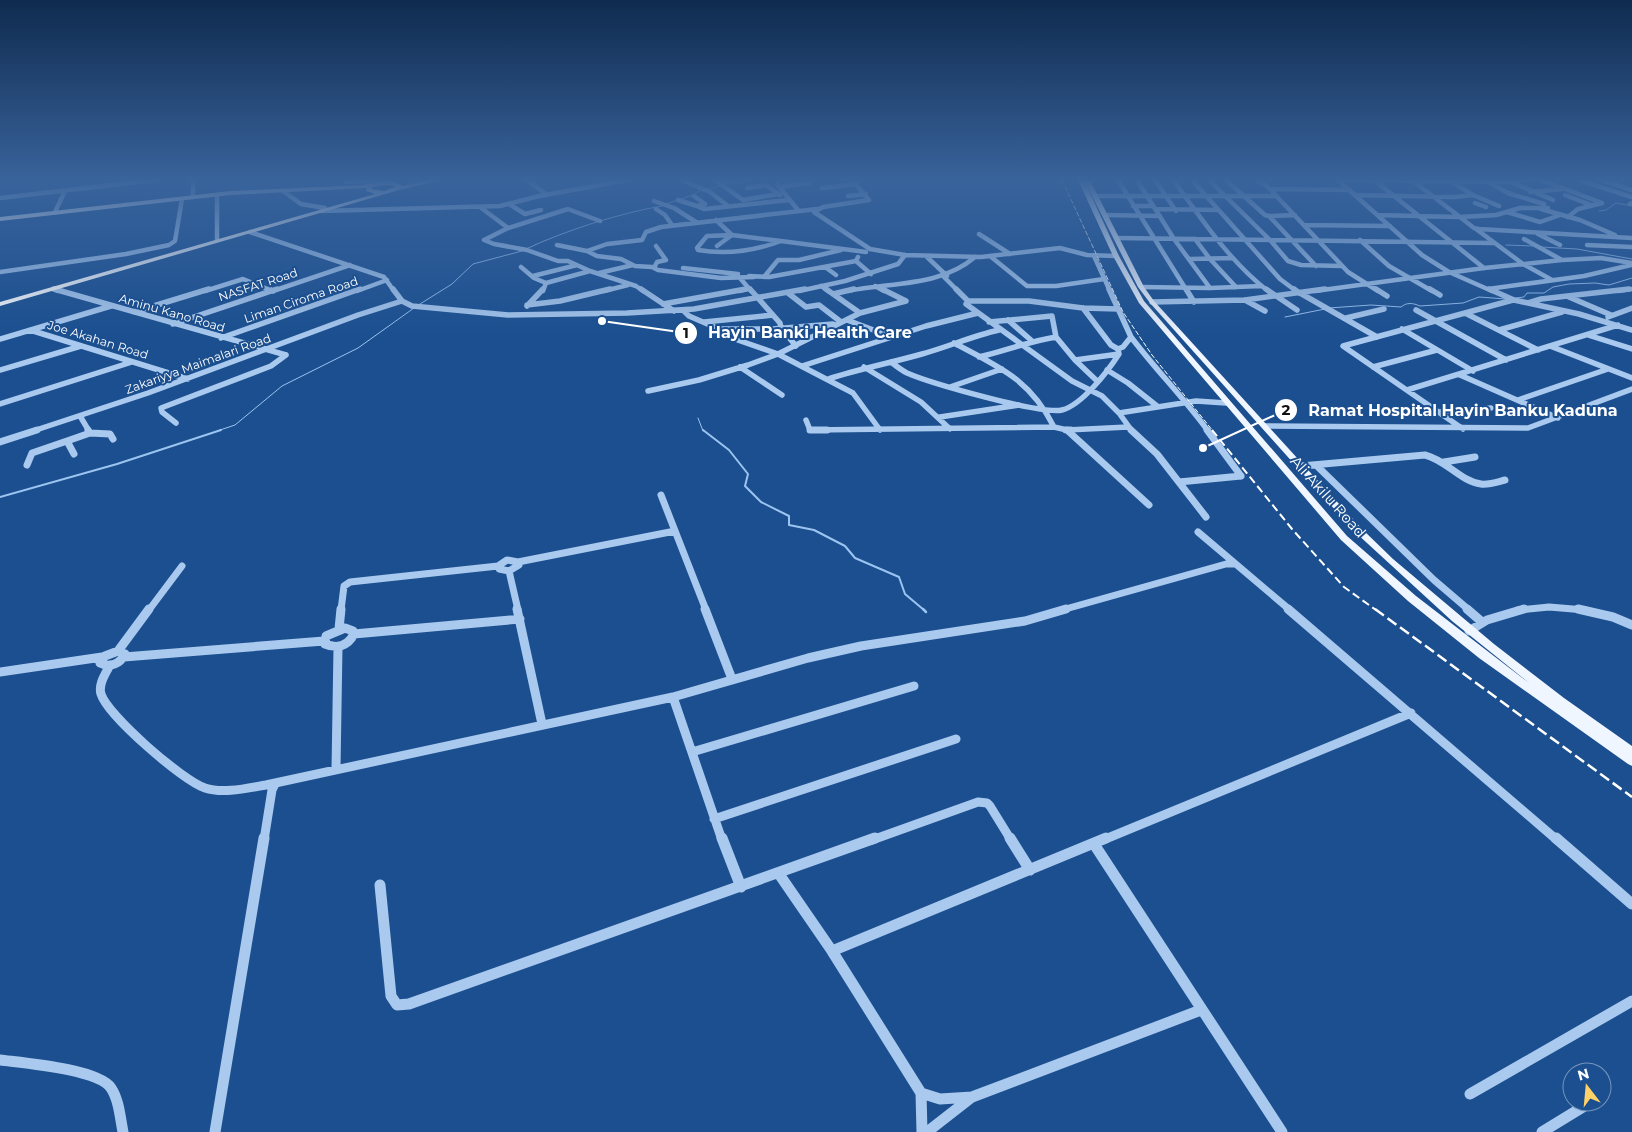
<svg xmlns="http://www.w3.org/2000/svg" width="1632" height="1132" viewBox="0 0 1632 1132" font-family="Montserrat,sans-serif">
<rect width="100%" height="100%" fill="#1b4f8f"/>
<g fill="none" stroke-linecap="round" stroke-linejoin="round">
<path stroke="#9cc4f0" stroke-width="1" d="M724 184 752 180
M708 189 720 186
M666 204 693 195 701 190
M1599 211 1606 210 1616 203 1632 206
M1506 245 1533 246
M1541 247 1577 249 1632 259
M526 249C564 231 620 213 662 206
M1516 298 1524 297 1527 293H1544L1553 287 1569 284 1595 283 1609 285 1632 278
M420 304 452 284 473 264 522 251
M1329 308 1371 305 1401 307C1407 302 1413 303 1420 306L1463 303 1479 297 1506 299
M1285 317 1325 309
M698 418 703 431
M217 431 235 425 282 386 358 348 414 308"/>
<path stroke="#9cc4f0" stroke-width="2" d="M703 430 729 450 748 474 745 486 761 502 789 516V525L814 530 845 546 855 558 899 577 905 594 924 610
M0 497 117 464 221 430"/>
<path stroke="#9cc4f0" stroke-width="2.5" d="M923 609 926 612"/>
<path stroke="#a9c9ee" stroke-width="4.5" d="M193 180V197
M527 180 547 195
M681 180 710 192 728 206
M715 180 743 200 778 194
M852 180 869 200 823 207 814 212 870 249 905 255 981 257 1060 248 1087 255 1116 256
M1118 180 1187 291
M1137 180 1174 239 1210 288
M1155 180 1176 211
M1173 180C1202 219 1229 261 1268 291
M1192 180 1280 279 1296 291
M1209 180 1270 240 1288 261 1301 265 1342 266
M1226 180 1265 215 1269 216
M1256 180 1267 186 1348 272 1378 291
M1338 180 1422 255 1449 272 1492 291
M1338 180 1511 182 1530 180
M1374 180 1484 268
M1541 180 1602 203
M1579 180 1632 197
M1601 180 1632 190
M1413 181 1460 217 1496 215 1520 208H1548
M346 182 376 180
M718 182 732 180
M1452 182 1473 195 1499 206
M1489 182 1508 193 1544 204
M1511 182 1553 200
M777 184 798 210
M780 187 809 183
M747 188 766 185 780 195
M822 188 857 184
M1269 189 1350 190
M283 191 301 204 325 208
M1530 192 1563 189
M1356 195 1454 197 1473 195
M1565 195 1591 205
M217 196V239
M694 196 705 204 697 206 704 209 789 200
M848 196 866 194
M1096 196H1275
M0 198 155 180
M678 200 697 206
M654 201 674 208 696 222
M1475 203 1486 207
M509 204 525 214 541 210
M1630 204 1632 203
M1133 206H1153
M480 207 508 228
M656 209 665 215 672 225
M1156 209 1218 210
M1541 209 1580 220 1615 235
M321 211 500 206 539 196 628 180
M55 212 65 191
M1507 212 1540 222 1560 215
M1106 215 1160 216
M1295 215 1269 216 1316 266
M1377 215 1460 217 1474 228 1479 229 1632 238
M1568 217 1578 209 1602 203
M716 220 732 235 717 246
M600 221 568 209 508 228 484 240 494 244 527 250 558 261H568L590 271 636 286 643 291
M1304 225 1390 226
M1476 229 1523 264 1552 280
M250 232 384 277 394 291
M979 234 1010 254
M1538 234 1560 245
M732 235 781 241C754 251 727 255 698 250L697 248 707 236Z
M1118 238 1493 243
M1195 239 1210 259 1236 287
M1524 239 1562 260
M1360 240 1389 266 1432 291
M781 241 866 252
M557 245 587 251 597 256 621 259 635 266 652 267 658 270 721 278 754 277
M1587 245 1632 247
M587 251 607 244 642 240 646 232 661 227 817 209
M990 256 1027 286H1056L1104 279
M1094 256 1110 291
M858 257 856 261 871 274
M927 257 947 276
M1190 259 1233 258
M521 267 534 278 546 283 543 291
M825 267 836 275
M654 268 657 262 666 260 656 246
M683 268 738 274
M0 272 126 254 169 245 175 241 182 199
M599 273 633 265
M533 276 577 265
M749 276 769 277 856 261
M764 277 778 260H799L841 250
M944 277 958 291
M740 278 751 291
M546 283 590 271
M821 286 828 291
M875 286 884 291
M1141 287 1210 288 1261 286
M53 289 58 291
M1488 289 1584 276 1631 265
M205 291 243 279 272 291
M273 291 350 265
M357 291 387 280
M604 291 628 285
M739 291 748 289
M799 291 845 281 898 264 905 255
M848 291C891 282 940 287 975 257
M1315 291 1484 268 1562 260 1601 258 1632 263
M1618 291 1632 289"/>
<path stroke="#a9c9ee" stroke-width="5.5" d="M54 289 286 355
M269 289 273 291
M393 289 402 301 412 306 508 315 627 313 694 309 805 289
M641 289 674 311
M750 289 780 323 781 328 796 346
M826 289 860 313
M882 289 906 301
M956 289 968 301 966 304 1072 381 1102 396 1119 413 1132 431
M1186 289 1194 302
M1266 289 1297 310
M1294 289 1299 293
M1376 289 1387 296
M1430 289 1440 295
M1489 289 1514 300 1579 314 1632 330
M788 293 806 307 819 305 841 322
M1300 293 1377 337
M833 294 854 289
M1569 297 1611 315
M1245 300 1265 311
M968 301H1029L1083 308 1118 309
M1152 302 1245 300 1325 289
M1528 303 1541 299 1629 289
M663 304 746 289
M527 305 560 301 610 289
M527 306 543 289
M1083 308 1111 345 1118 349
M683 310 689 316 719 329 732 338 778 354 853 393 880 430
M1416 310 1506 360
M134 312 209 289
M1465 313 1538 350
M1608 317 1632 308
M1346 318 1384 309
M847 320 892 337
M1008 320 1032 341
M704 322 773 315
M989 322 1052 316 1056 337 1075 360 1096 380
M173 324 277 289
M719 329H773L833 324
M1402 329 1473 371
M30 330 188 379
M1499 330 1562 312
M1588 335 1632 349
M1131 337C1156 370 1184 398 1208 431
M221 338 360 289
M0 339 111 306
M954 343C999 367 1030 379 1054 427
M1550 346 1632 378
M979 357C1005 351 1030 341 1056 337
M1075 360 1119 354
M891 362C896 366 901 370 907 373 930 383 1041 415 1062 410 1082 405 1108 371 1119 354L1118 349 1123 347 1131 337 1109 289
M802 366 926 326 978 313
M740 367 782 395
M864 367 921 402 950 429
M1373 367 1437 350
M0 370 81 346
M1107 370 1128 383 1157 406
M1460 375 1558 418
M828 379C859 369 890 363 922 354 948 347 972 336 999 330
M950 387 1002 369
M1407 390 1618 325
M648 391 699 380 748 365 778 354 860 313 906 301
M1518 400 1608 369
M0 404 132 362
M1439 412 1491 408
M1119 413 1196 401 1226 403
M80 416 89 431
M940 417 1019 405
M806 420 810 430 1054 427 1067 430 1128 427
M176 423 162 412 161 408 271 366 286 355
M1265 426 1528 428 1632 389
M1463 429 1343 346 1513 300
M33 431 148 393 358 315 402 301"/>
<path stroke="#a9c9ee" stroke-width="7" d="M810 430H827
M1066 430H1071
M1067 430 1149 505
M1131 430 1157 454 1206 517
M1207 430 1241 476
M90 433 110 434 113 439
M67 441 90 433 88 430
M0 442 37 430
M1444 462 1475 457
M27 465 32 453 67 441 74 454
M1316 465 1434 580 1469 610
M1301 466 1425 455C1446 460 1460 481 1481 484 1489 485 1497 482 1505 480
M1179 482 1241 476
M661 495 706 610
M1198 532 1290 610
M507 560 518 562 519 565 509 571 499 569 498 566Z
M518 562 675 531
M509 571 518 610
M149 610 182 566
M341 610 344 586 350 582 498 566
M1062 610 1226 564H1233
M1518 610 1549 607 1585 610"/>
<path stroke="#a9c9ee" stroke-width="9" d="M517 609 542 724
M705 609 732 679
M1288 609 1557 840
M1467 609 1482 622
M1578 609 1613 617 1632 625
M345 628 353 631 354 634C348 646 337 649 325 644L326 636Z
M339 629 341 609
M1469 631 1487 620 1524 609
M354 634 520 619
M118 651 149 609
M118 651 125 654C120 664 110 668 100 663L105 656Z
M124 657 324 641
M110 665C106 673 98 684 101 694 108 716 182 780 205 788 223 794 248 788 266 785L673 697 808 658 861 646 1025 621 1066 609
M0 672 102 657
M673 697 722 840
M692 752 914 686
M336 769 338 647
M714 819 956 739
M264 840 272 790 275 784
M872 840 978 802 987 803 990 806 1011 840
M1103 840 1411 713"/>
<path stroke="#a9c9ee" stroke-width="11" d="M722 838 741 887
M1010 838 1030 870
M1556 838 1632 904
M1094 844 1282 1132
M779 874 832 951
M380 885 391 996 397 1005 409 1004 875 838
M0 1060C23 1063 98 1069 111 1088 119 1100 120 1117 123 1132
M921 1093 940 1099 972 1097
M1470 1094 1632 1001
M215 1132 264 838
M922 1132 921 1093 832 951 1106 838
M927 1132 972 1097 1201 1010
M1542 1132 1591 1102"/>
<path fill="#f0f6ff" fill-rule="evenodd" d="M1078 180H1084L1119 256 1144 301 1347 536 1416 596 1529 683 1452 621 1355 532 1150 303 1138 287 1084 180H1090L1144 287 1154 301 1361 528 1393 559 1494 644 1564 698 1632 746V766L1628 764 1479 658 1408 601 1341 540 1139 303 1113 256Z"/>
<path fill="#fff" fill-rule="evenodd" d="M430 180H441L399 190 0 306V302L375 194 366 191 367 188 230 195 0 221V217L230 191 360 185 387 181 398 183 403 186ZM387 185 396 186 385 191 371 189 373 187Z"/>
<path stroke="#fff" stroke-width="1" stroke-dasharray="5 2" stroke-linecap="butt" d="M1062 180 1123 312 1152 355 1213 431"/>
<path stroke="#fff" stroke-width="2" stroke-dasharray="8 4" stroke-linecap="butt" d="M1212 430 1292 529 1344 587 1376 610"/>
<path stroke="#fff" stroke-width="2.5" stroke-dasharray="11 4.5" stroke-linecap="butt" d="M1375 609 1632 797"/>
</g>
<linearGradient id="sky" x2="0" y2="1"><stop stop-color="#0f2b4f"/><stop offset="0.53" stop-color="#39639b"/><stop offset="1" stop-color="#39639b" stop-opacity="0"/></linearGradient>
<rect width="1632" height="338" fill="url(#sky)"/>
<g text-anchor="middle" stroke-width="4" stroke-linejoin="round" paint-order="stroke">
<g font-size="12" fill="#fff" stroke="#1b4f8f">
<text transform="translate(258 285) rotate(-18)" y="4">NASFAT Road</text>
<text transform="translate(301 300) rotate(-19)" y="4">Liman Ciroma Road</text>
<text transform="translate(172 313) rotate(16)" y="4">Aminu Kano Road</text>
<text transform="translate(98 340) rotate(17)" y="4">Joe Akahan Road</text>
<text transform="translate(198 364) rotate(-20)" y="4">Zakariyya Maimalari Road</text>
</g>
<g font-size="15" fill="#fff" stroke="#1b4f8f">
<text transform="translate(1328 497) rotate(48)" y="5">Ali Akilu Road</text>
</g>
</g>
<path fill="none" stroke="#fff" stroke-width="2" d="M602 321L686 333M1203 448L1286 410"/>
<g fill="#fff" stroke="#1b4f8f" stroke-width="2">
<circle cx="602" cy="321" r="5"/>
<circle cx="1203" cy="448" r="5"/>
<circle cx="686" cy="333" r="12"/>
<circle cx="1286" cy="410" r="12"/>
</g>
<g font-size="15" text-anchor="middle" font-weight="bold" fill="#111">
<text x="686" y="338">1</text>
<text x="1286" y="415">2</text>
</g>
<g font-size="16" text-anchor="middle" font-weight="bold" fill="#fff" stroke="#1b4f8f" stroke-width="4" stroke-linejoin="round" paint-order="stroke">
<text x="810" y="338">Hayin Banki Health Care</text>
<text x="1463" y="416">Ramat Hospital Hayin Banku Kaduna</text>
</g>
<g transform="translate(1587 1087) rotate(344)"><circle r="24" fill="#1b4f8f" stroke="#7695bc"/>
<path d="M0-4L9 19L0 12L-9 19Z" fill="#ffd166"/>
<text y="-8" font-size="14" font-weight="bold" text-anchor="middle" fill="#ffffff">N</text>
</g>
</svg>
